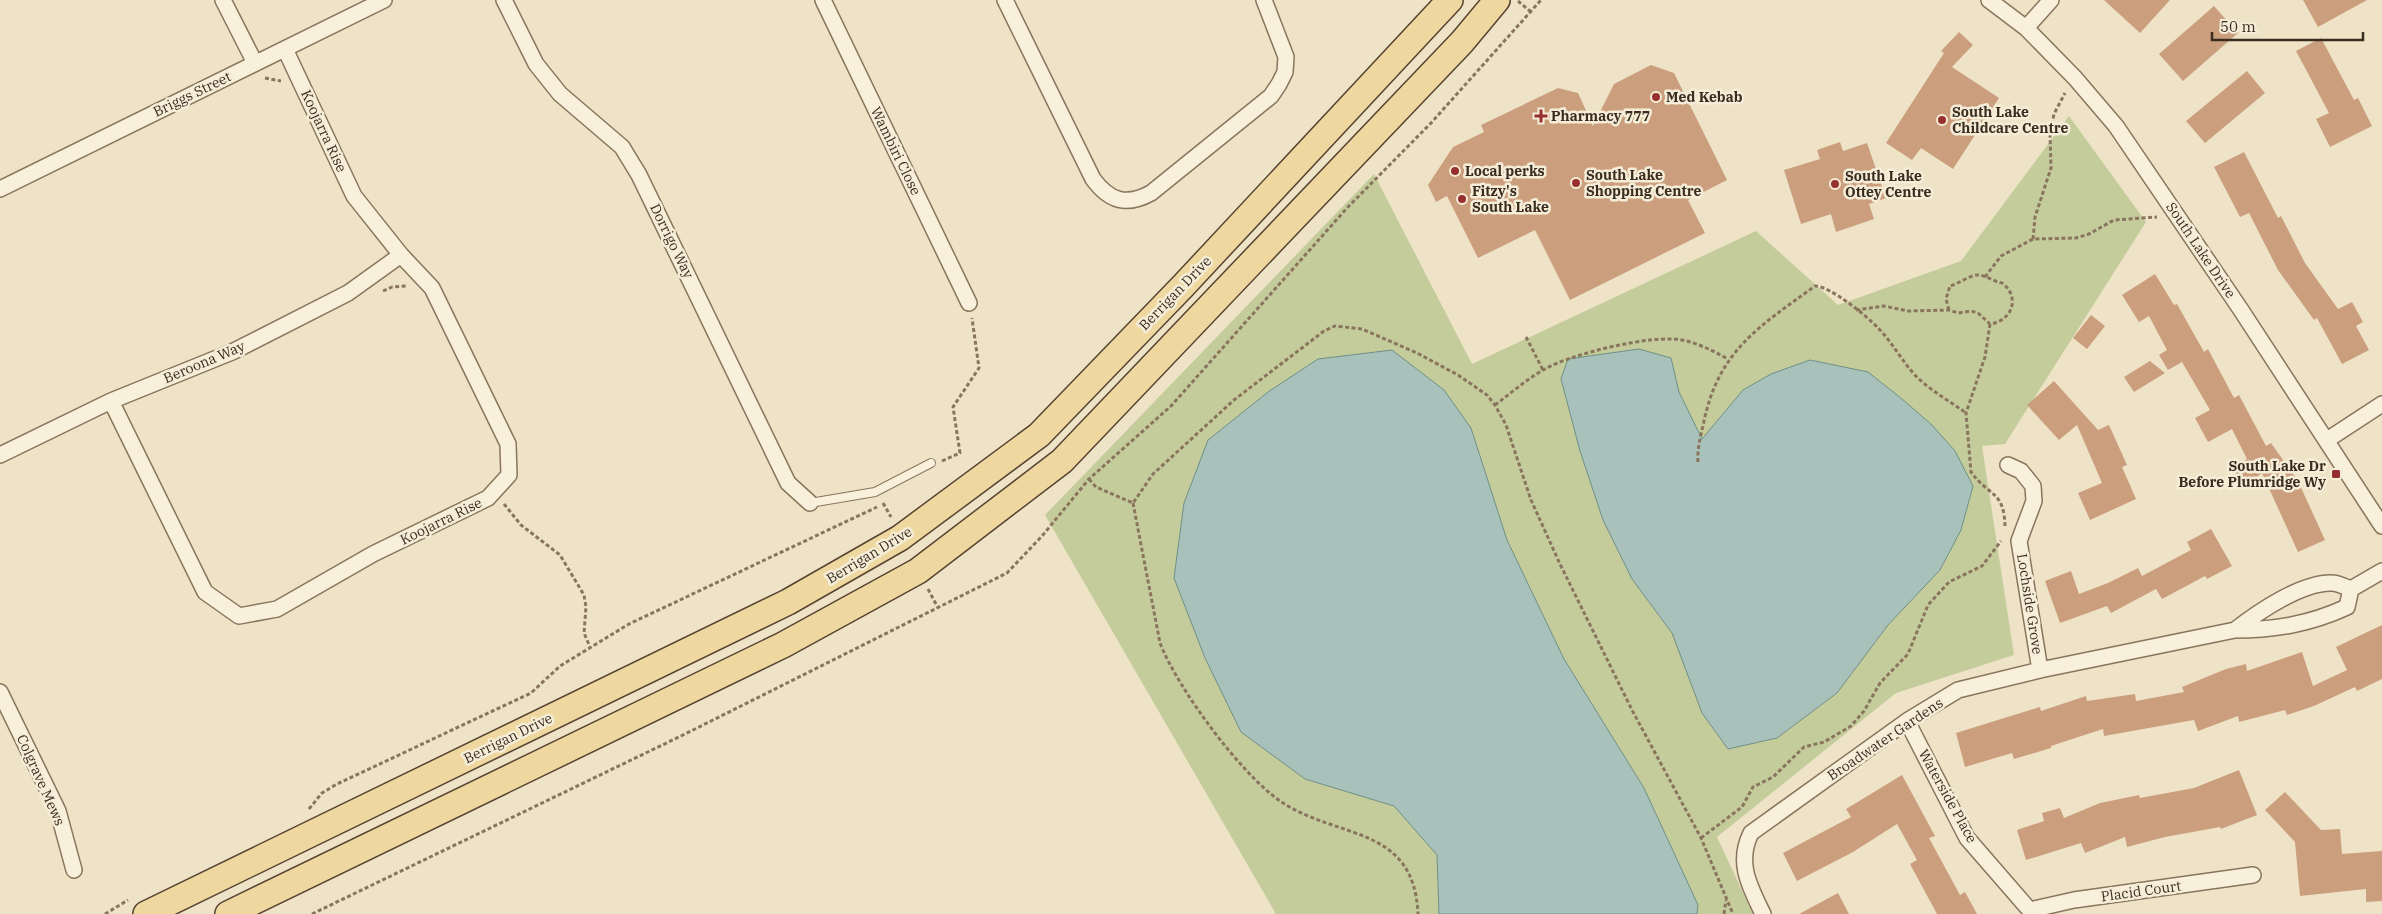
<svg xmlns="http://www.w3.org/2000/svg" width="2382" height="914" viewBox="0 0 2382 914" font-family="'IBM Plex Serif',serif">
<rect width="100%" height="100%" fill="#eee3c7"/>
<path fill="#c5cc9b" d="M2069 116 2146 222 2005 444 1982 446 2014 655 1896 693 1717 837 1753 914H1276L1045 515 1374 174 1472 364 1756 231 1838 305 1961 261Z"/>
<path fill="#a8c1ba" stroke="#6f9088" d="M1639 349 1671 358 1679 392 1702 439 1743 390 1771 374 1810 360 1868 372 1902 399 1932 425 1955 451 1973 486 1961 530 1940 570 1888 625 1837 693 1777 738 1728 749 1702 713 1672 633 1632 579 1603 520 1580 451 1561 379 1568 359Z
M1392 350 1444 390 1471 428 1507 540 1564 659 1644 788 1698 905 1697 914H1439L1437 855 1394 806 1305 779 1241 732 1205 658 1174 578 1184 503 1208 440 1268 392 1318 359Z"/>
<path fill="#cb9f7e" d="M2104 0H2170L2140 33Z
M2303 0H2367L2318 27Z
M2214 6 2238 33 2183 81 2159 54Z
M1959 32 1973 45 1952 67 1999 98 1953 169 1921 148 1912 160 1886 143 1944 53 1941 51Z
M2321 38 2354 100 2358 98 2372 126 2330 147 2316 119 2329 113 2296 51Z
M1651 65 1674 73 1727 180 1688 200 1705 233 1570 300 1535 230 1478 258 1447 196 1436 202 1428 185 1453 147 1484 132 1481 125 1558 88 1578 93 1593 126 1614 84Z
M2247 71 2265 93 2205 143 2186 121Z
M1840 142 1843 151 1867 143 1886 198 1869 204 1874 219 1836 232 1831 214 1801 224 1784 170 1820 159 1817 150Z
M2244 152 2278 218 2281 216 2305 263 2338 309 2352 302 2363 322 2356 326 2369 350 2342 364 2317 318 2314 320 2278 270 2249 213 2240 217 2214 167Z
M2155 274 2174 305 2177 304 2204 352 2208 349 2234 398 2239 395 2266 446 2271 443 2298 481 2325 540 2298 552 2262 473 2245 486 2233 469 2247 459 2232 429 2208 442 2195 418 2210 410 2182 362 2168 370 2159 355 2167 350 2149 316 2139 322 2122 295Z
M2091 315 2105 326 2087 349 2073 338Z
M2150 361 2165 373 2134 392 2124 377Z
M2054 381 2098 430 2109 425 2127 465 2122 467 2136 499 2090 520 2078 493 2102 483 2077 425 2059 440 2027 405Z
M2211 529 2232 566 2207 579 2205 576 2162 599 2156 589 2111 613 2107 606 2060 623 2045 581 2071 571 2079 594 2108 583 2138 568 2142 576 2191 550 2187 542Z
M2382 625V679L2357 691 2355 687 2314 706 2287 715 2285 710 2239 722 2238 716 2198 731 2194 720 2104 736 2103 729 2051 746V748L2014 759 2012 753 1965 767 1956 733 2040 707 2041 711 2086 696 2087 701 2135 694 2136 701 2184 692 2182 687 2226 669 2246 664 2247 671 2302 652 2313 686 2347 670 2336 647Z
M2239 770 2257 815 2221 829 2220 827 2165 837 2127 847 2125 837 2085 853 2081 843 2026 860 2017 830 2044 821 2042 813 2060 808 2064 818 2100 803 2139 795 2140 798 2194 788Z
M1902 775 1935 836 1929 838 1960 895 1965 892 1977 914H1937L1910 864 1917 860 1897 824 1853 852 1797 881 1783 853 1851 817 1846 809Z
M2285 792 2321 830 2340 829 2342 854 2382 851V901L2366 902V889L2300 896 2295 842 2265 810Z
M1838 893 1849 914H1799Z"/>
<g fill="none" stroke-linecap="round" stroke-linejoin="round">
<defs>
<path id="lane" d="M810 503 875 492 931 463"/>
<path id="street" d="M223 0 255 63
M504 0 536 64 560 94 622 147 639 175 788 483 810 503
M823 0 969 303
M1005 0 1093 179C1110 202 1127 206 1151 193L1271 96 1279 84 1285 72 1286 57 1264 0
M1989 0 2026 28 2075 78 2116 126 2241 310 2382 526
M2026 28 2051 0
M0 189 384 0
M111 401 205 592 239 616 277 609 373 554 488 498 509 475 508 444 432 288 401 255 354 196 285 49
M2327 440 2382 404
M0 455 111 401 232 352 348 293 401 255
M2008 465 2021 471 2033 486 2034 501 2019 541 2040 670
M2235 630C2258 612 2302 582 2332 583 2338 583 2345 587 2351 589
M0 692 58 811 74 870
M1907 721 1967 838 2033 914
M2030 910 2074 900 2253 875
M1763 914C1750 887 1736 863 1751 833L1907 721 1958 690 2040 670 2235 630C2275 630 2310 624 2347 607L2351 589 2382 571"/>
<path id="primary" d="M146 914 788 602 900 538 1039 435 1183 286 1450 0
M228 914 783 645 918 571 1062 461 1462 42 1497 0"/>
</defs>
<use href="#lane" stroke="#89755d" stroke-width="10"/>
<use href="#street" stroke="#89755d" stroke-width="18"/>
<use href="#primary" stroke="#574331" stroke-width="28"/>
<path stroke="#89755d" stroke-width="3" stroke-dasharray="4 2.5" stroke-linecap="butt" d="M1518 1 1531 12
M265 78 281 81
M2033 239 2035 217 2051 168 2050 134 2054 114 2065 93
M1985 277 2001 256 2033 239 2076 238 2089 234 2114 220 2157 217
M383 291 392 287 406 286
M1856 310 1884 306 1908 311 1949 310 1958 313 1971 311 1978 313 1990 324C2012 321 2021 297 2002 283 1994 282 1986 275 1978 275 1970 275 1958 284 1950 286L1946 299 1949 310
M1990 324 1985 357 1966 413 1971 472C1989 497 2004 490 2005 526
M1526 337 1543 370
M1495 405C1511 393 1527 379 1545 369 1571 354 1652 334 1682 340 1698 343 1713 351 1728 359
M942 461 960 453 953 407 979 368 972 318
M1698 462C1697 448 1701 435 1704 421 1719 350 1760 326 1815 286 1830 286 1867 316 1878 328 1894 344 1903 364 1919 379 1933 392 1951 402 1966 413
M1089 479 1096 487 1133 503 1153 474 1234 400 1324 331 1335 326 1362 329 1417 353 1458 375 1487 395 1495 405 1506 425 1531 500 1560 564 1632 710 1701 838 1733 914
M883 503 891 517
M1133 503 1160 643C1178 689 1240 773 1280 801 1337 840 1414 824 1418 914
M504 504 521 525 560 555 584 595 586 607 584 633 590 647
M928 589 938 608
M309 809 322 793 337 784 531 693 560 666 629 624 877 507
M1701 838 1742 807 1753 787 1773 777 1804 747 1824 742 1851 726 1864 711 1880 683 1908 654 1928 605 1949 582 1982 566 2001 541
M105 914 128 900
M312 914 683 735 1007 573 1042 536 1089 479 1171 406 1347 208 1431 123 1541 0
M1724 914 1726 900"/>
<use href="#lane" stroke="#f8f0da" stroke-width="8"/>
<use href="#street" stroke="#f8f0da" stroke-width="15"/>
<use href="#primary" stroke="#efd8a0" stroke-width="25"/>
</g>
<g fill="#972f2e" stroke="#f5edd7" stroke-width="2">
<circle cx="1656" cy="97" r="5"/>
<path d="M1538.5 108.5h5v5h5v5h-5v5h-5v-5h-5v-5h5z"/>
<circle cx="1942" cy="120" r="5"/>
<circle cx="1455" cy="171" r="5"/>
<circle cx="1576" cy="183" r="5"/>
<circle cx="1835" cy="184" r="5"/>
<circle cx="1462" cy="199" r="5"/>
<rect x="2331" y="469" width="10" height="10" rx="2.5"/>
</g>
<g text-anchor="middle" stroke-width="5" stroke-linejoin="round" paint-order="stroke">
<g font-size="14" fill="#3a2d20" stroke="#f5edd7">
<text transform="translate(192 94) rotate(-26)" y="5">Briggs Street</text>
<text transform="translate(324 131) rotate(65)" y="5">Koojarra Rise</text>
<text transform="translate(896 151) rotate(64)" y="5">Wambiri Close</text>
<text transform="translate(672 241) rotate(64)" y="5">Dorrigo Way</text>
<text transform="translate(2201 250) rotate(56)" y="5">South Lake Drive</text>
<text transform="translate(1175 293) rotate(-46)" y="5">Berrigan Drive</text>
<text transform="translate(204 362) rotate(-23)" y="5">Beroona Way</text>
<text transform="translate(441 521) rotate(-26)" y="5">Koojarra Rise</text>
<text transform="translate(869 555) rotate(-31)" y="5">Berrigan Drive</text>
<text transform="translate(2030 604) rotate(81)" y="5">Lochside Grove</text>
<text transform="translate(508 738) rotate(-26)" y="5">Berrigan Drive</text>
<text transform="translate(1885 739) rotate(-34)" y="5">Broadwater Gardens</text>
<text transform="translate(41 780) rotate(66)" y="5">Colgrave Mews</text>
<text transform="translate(1948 796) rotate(61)" y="5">Waterside Place</text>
<text transform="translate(2141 891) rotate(-8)" y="5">Placid Court</text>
</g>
<g font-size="14" font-weight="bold" fill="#3a2d20" stroke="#f5edd7" text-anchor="start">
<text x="1666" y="102">Med Kebab</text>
<text x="1952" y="117">South Lake<tspan x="1952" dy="16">Childcare Centre</tspan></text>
<text x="1551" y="121">Pharmacy 777</text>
<text x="1465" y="176">Local perks</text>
<text x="1586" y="180">South Lake<tspan x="1586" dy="16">Shopping Centre</tspan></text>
<text x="1845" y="181">South Lake<tspan x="1845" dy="16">Ottey Centre</tspan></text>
<text x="1472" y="196">Fitzy's<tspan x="1472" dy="16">South Lake</tspan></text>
<text x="2326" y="471" text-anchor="end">South Lake Dr<tspan x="2326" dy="16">Before Plumridge Wy</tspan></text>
</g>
</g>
<path d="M2212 32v8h151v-8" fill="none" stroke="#3a2d20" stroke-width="2.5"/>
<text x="2220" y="32" font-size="15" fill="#3a2d20" stroke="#f5edd7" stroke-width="4" paint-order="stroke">50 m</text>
</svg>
